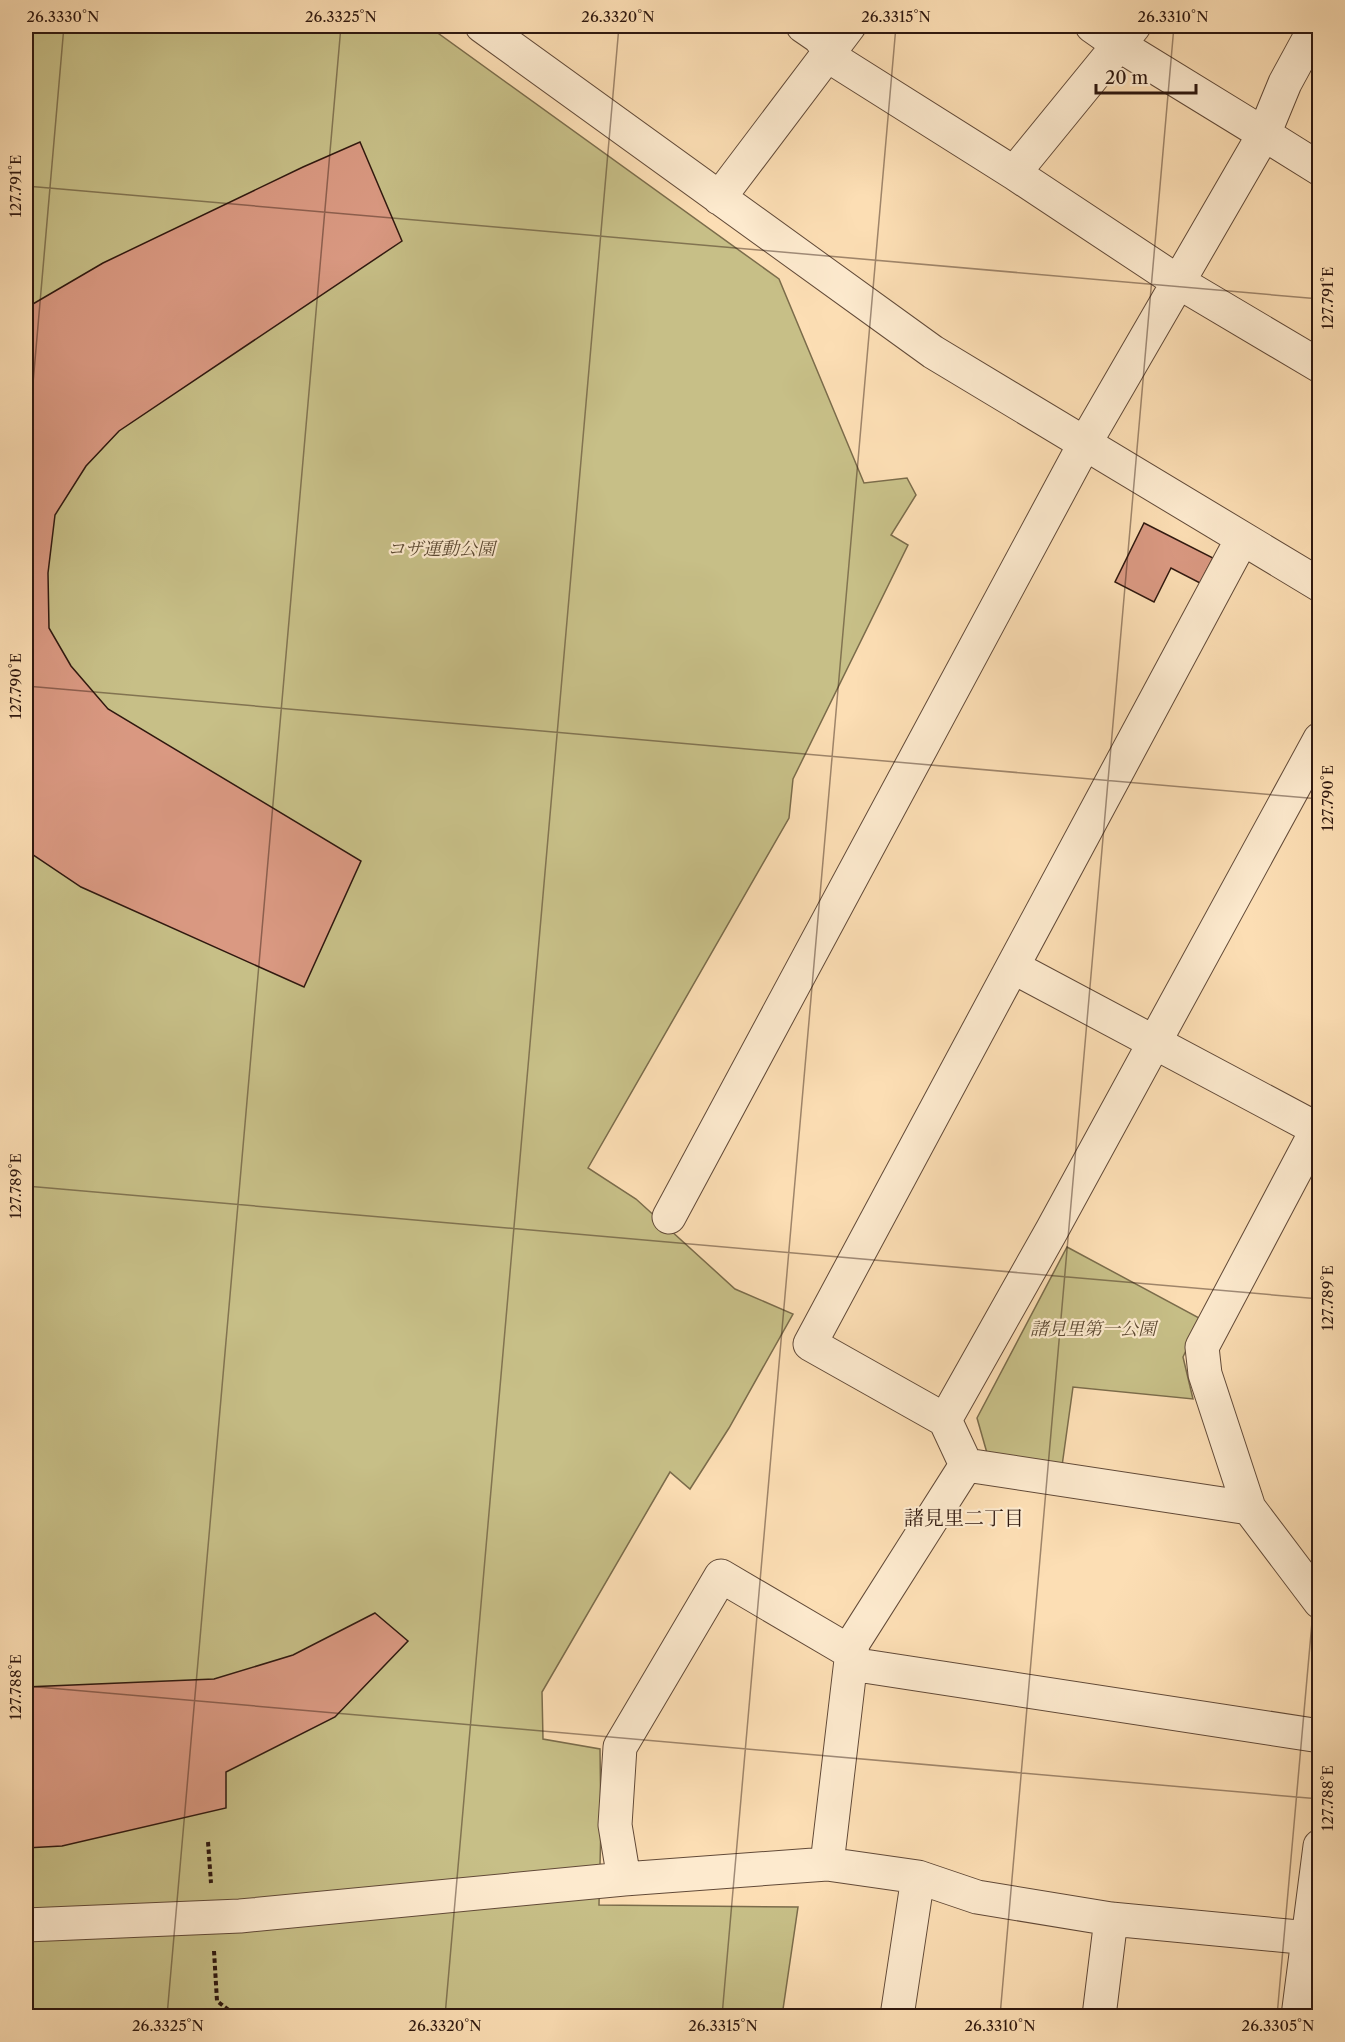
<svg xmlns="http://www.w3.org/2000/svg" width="1345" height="2042" viewBox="0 0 1345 2042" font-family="'Libre Caslon Text','Noto Serif JP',serif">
<rect width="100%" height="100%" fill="#fcdeb4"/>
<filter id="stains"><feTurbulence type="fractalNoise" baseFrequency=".00333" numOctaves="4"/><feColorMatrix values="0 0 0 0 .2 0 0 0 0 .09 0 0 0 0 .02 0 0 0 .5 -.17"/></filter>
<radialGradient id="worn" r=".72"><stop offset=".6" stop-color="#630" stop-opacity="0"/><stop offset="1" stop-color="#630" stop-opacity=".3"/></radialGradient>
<path fill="#c7bf87" stroke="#7b6c4b" stroke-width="1.5" d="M26 26H428L779 279 864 483 907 478 916 495 891 535 908 545 793 779 789 818 588 1168 636 1199 735 1289 793 1314 729 1428 690 1489 670 1472 542 1692 543 1739 600 1749 601 1825 599 1905 798 1907 782 2016H26Z
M1067 1247 1201 1319 1183 1357 1193 1399 1073 1387 1062 1466 987 1453 977 1418Z"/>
<path fill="#da9982" stroke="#2f180f" stroke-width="1.5" d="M360 142 402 241 119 431 86 466 55 515 48 573 49 628 71 666 108 709 361 861 304 987 81 887 26 850V308L103 263 303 167Z
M1144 523 1213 558 1200 583 1171 568 1154 602 1115 582Z
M375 1613 408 1641 335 1717 226 1772V1808L62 1846 26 1848V1687L214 1679 293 1655Z"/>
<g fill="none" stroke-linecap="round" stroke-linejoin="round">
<defs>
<path id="minor" d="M482 26 933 352 1320 585
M803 26 819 37 838 62 1014 173 1180 283 1320 366
M1092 26 1119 45 1264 134 1285 83 1316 26
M1014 173 1134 26
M719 198 849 26
M1013 967 1317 1129
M1320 1124 1202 1347 1205 1374 1249 1508 1320 1602
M669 1217 1085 443 1264 134 1320 169
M945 1420 1052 1230 1320 739
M966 1465 945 1420 810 1344 1242 539
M966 1465 1249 1508
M851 1664 1320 1736
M827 1864 853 1643 966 1465
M624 1879 615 1825 620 1747 721 1576 852 1653
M26 1925 240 1916 624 1879 827 1864 918 1877 977 1897 1111 1919 1320 1939
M897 2016 918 1877
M1099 2016 1111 1919
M1298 2016 1320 1846"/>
</defs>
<use href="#minor" stroke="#624a38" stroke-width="35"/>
<path stroke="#2f180f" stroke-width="4" stroke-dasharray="4.5 3" stroke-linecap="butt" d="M208 1842 211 1883
M214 1951 217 2001 230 2011V2016"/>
<use href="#minor" stroke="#fdeace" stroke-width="33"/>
</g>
<path fill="none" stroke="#2f180f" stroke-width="1.5" stroke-opacity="0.45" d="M26 186 1320 299M26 464 64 26M26 686 1320 799M26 1186 1320 1299M26 1686 1320 1799M167 2016 341 26M445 2016 619 26M722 2016 896 26M1000 2016 1174 26M1277 2016 1320 1532"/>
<g text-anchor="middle" stroke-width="4.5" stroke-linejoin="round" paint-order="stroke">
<g font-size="18" font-style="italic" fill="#5d4a33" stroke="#fdeace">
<text x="441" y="555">コザ運動公園</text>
<text x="1093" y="1335">諸見里第一公園</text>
</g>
<g font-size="20" fill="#2f180f" stroke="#fdeace">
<text x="964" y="1525">諸見里二丁目</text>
</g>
</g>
<rect width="1345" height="2042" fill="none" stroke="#fcdeb4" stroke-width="66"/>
<path d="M1096 84v9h100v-9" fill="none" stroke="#2f180f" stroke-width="3"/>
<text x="1105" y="84" font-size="18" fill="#2f180f" stroke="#fdeace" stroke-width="4.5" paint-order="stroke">20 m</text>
<rect x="33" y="33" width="1279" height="1976" fill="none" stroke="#2f180f" stroke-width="2"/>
<g font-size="15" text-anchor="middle" fill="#2f180f">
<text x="63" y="22">26.3330°N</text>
<text x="341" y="22">26.3325°N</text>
<text x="618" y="22">26.3320°N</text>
<text x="896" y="22">26.3315°N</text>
<text x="1173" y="22">26.3310°N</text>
<text transform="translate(16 186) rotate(-90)" y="5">127.791°E</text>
<text transform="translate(1328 298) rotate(-90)" y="5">127.791°E</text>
<text transform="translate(16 686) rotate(-90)" y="5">127.790°E</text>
<text transform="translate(1328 798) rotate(-90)" y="5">127.790°E</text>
<text transform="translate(16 1186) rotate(-90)" y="5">127.789°E</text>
<text transform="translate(1328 1298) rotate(-90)" y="5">127.789°E</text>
<text transform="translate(16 1687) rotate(-90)" y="5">127.788°E</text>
<text transform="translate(1328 1798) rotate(-90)" y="5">127.788°E</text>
<text x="168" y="2031">26.3325°N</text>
<text x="445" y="2031">26.3320°N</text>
<text x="723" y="2031">26.3315°N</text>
<text x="1000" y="2031">26.3310°N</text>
<text x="1278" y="2031">26.3305°N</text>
</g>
<rect width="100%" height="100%" filter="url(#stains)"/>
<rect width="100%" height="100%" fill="url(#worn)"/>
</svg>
